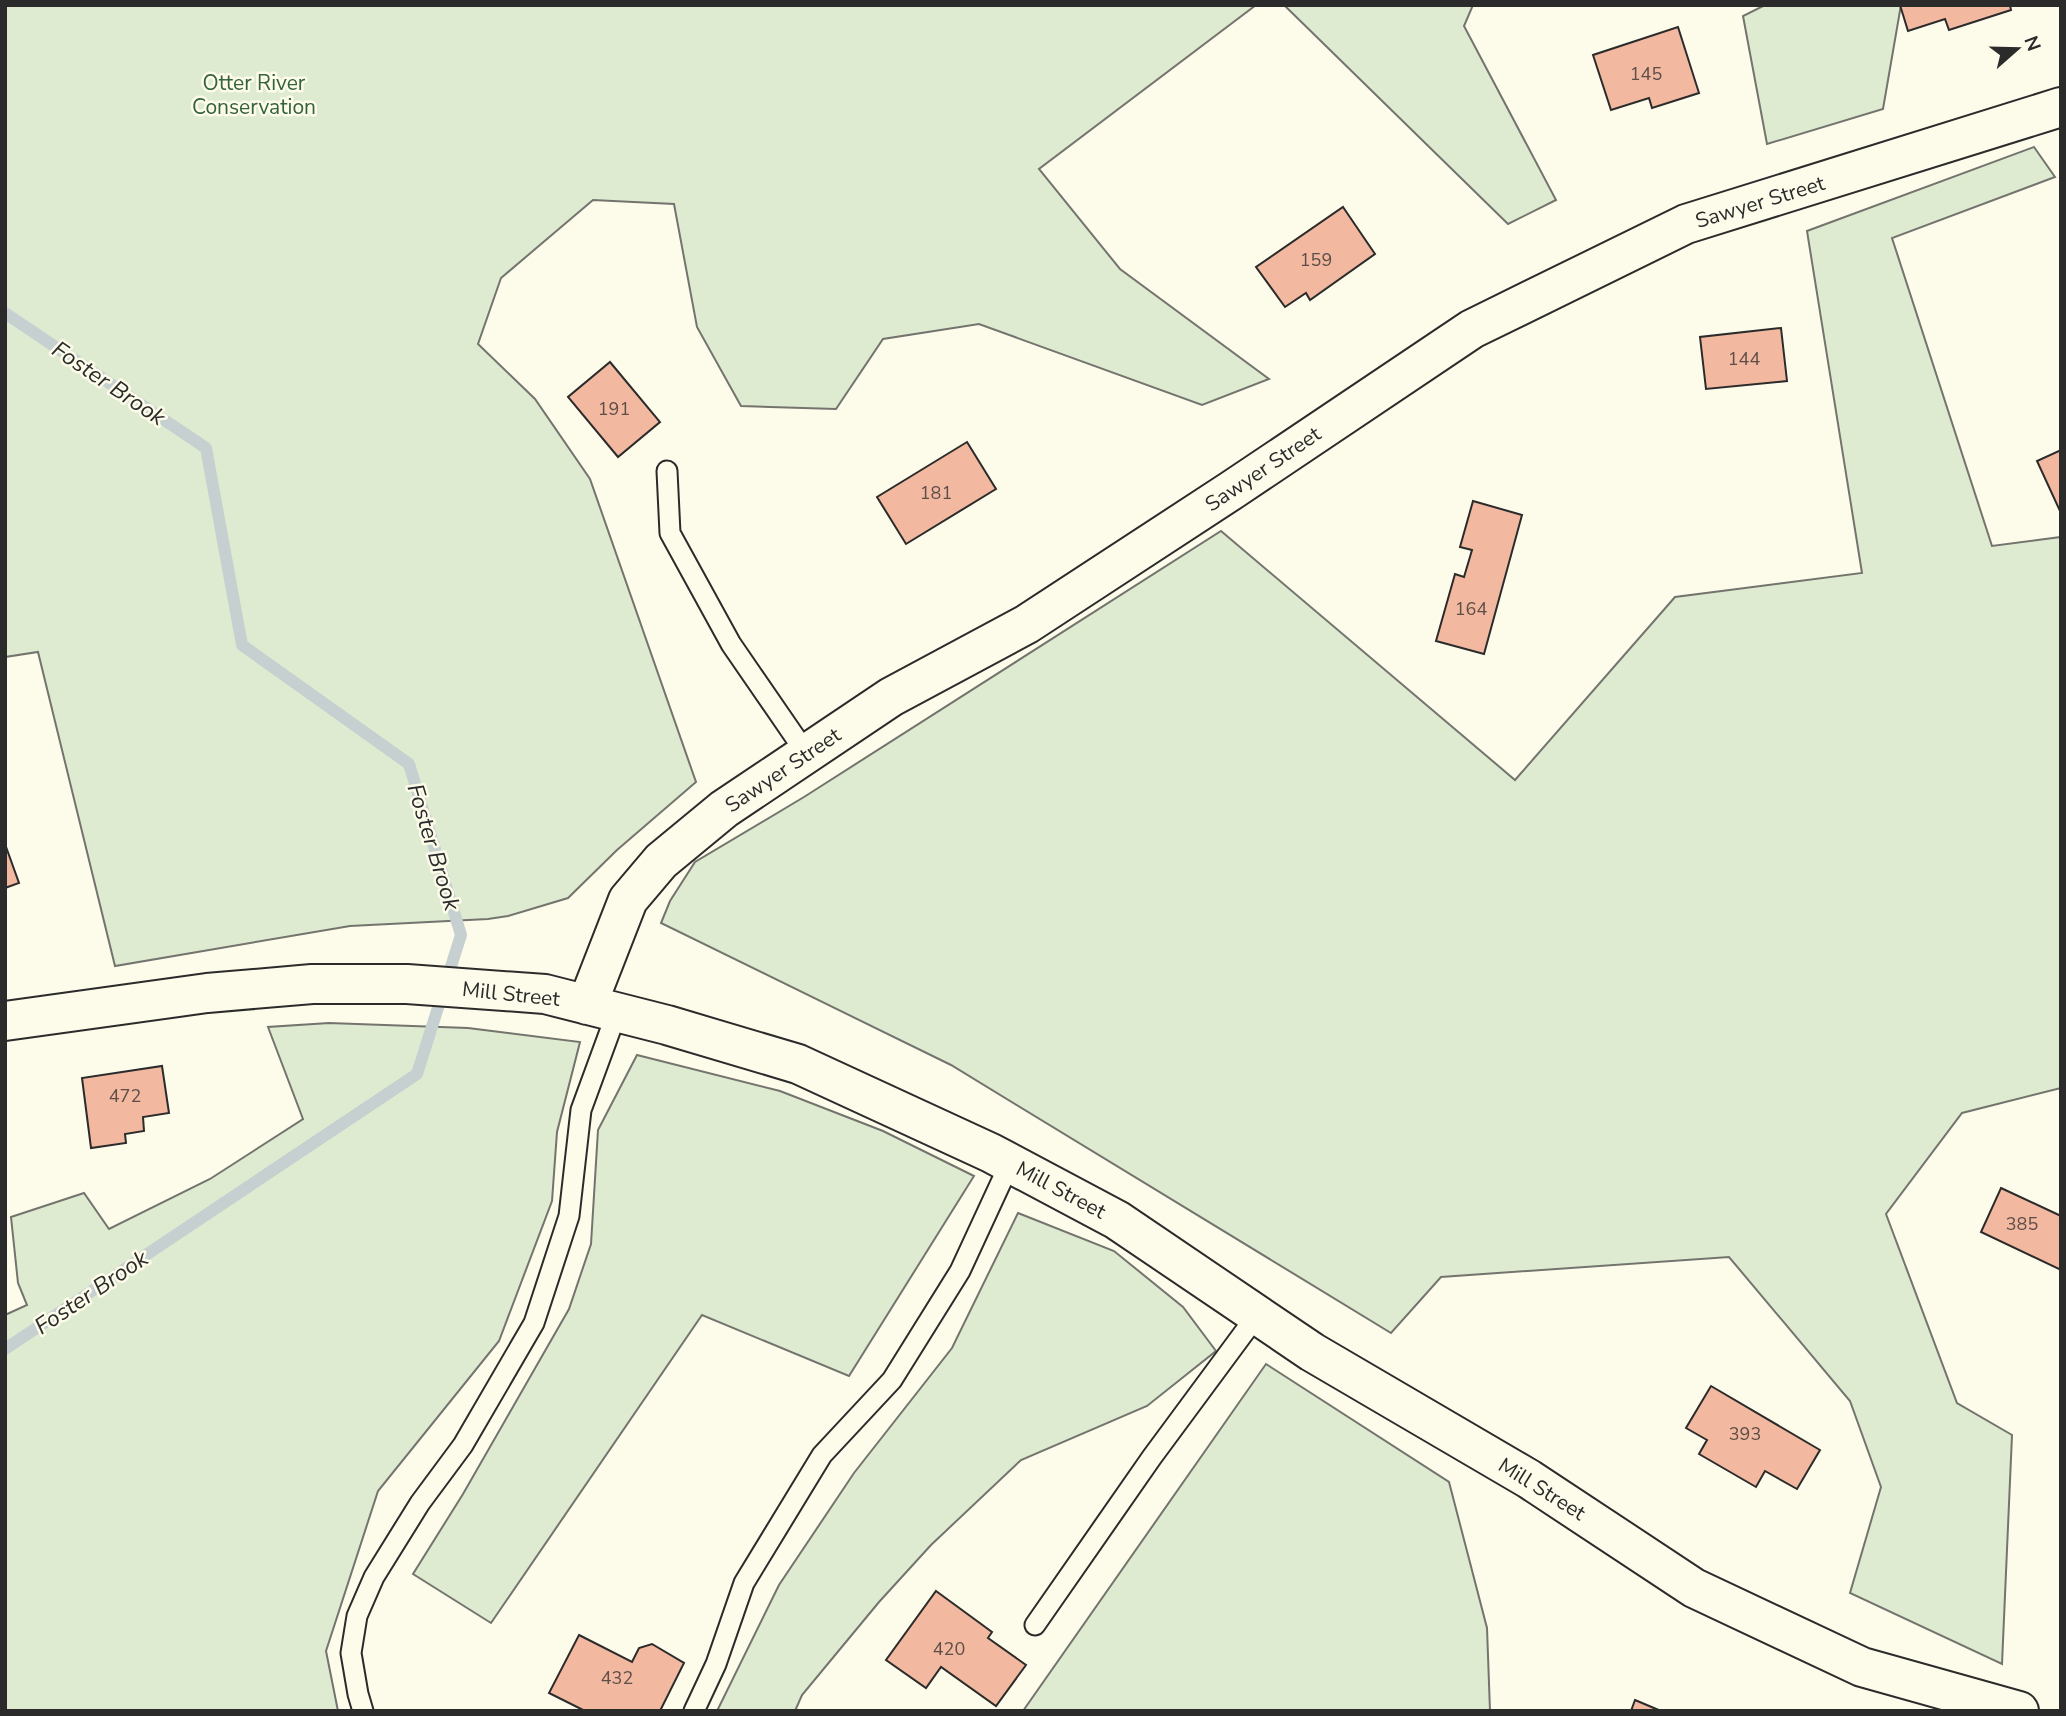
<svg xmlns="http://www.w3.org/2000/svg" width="2066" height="1716" viewBox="0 0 2066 1716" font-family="'Nunito Sans',sans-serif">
<rect width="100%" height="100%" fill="#fdfbea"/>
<path fill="#deebd1" stroke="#74746e" stroke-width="2" d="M5 5H1256L1039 169 1120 269 1269 379 1202 405 979 324 883 339 836 409 741 406 697 327 674 204 593 200 501 278 478 344 535 399 590 479 696 782 617 850 568 898 508 916 488 919 350 926 115 966 38 652 5 657Z
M1284 5H1473L1464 26 1556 200 1508 224Z
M1765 5H1901L1883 109 1767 144 1743 16Z
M2034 147 2055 177 1892 238 1992 546 2061 537V1088L1962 1113 1886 1214 1957 1403 2012 1435 2002 1664 1850 1593 1881 1487 1850 1401 1729 1257 1441 1277 1391 1333 951 1065 661 923 670 901 695 862 804 797 1221 531 1515 780 1675 597 1862 573 1807 231Z
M329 1023 468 1028 580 1042 557 1132 552 1201 499 1341 378 1491 326 1651 338 1711H5V1315L27 1305 18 1283 11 1217 84 1193 109 1229 210 1179 303 1119 268 1027Z
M637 1055 780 1091 883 1131 974 1176 849 1376 702 1315 491 1623 413 1574 463 1494 569 1309 591 1244 598 1130Z
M1018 1213 1114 1251 1183 1307 1216 1351 1147 1406 1021 1460 931 1545 879 1602 802 1695 795 1711H717L779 1585 854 1473 952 1348Z
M1266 1364 1449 1482 1487 1628 1490 1711H1023Z"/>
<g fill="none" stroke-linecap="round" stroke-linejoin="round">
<path stroke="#c7d0d0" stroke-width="12" d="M5 313 206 448 242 645 409 764 461 935 417 1074 5 1349"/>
</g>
<path fill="#f2b8a0" stroke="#2b2b2b" stroke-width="2" d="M1900 5H2010L2011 10 1949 30 1945 19 1908 31Z
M1678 27 1699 93 1652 108 1649 98 1611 110 1593 55Z
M1343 207 1375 254 1310 300 1306 293 1285 307 1256 267Z
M1781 328 1787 381 1706 389 1700 337Z
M610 362 660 422 618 457 568 397Z
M967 442 996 489 906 544 877 497Z
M2061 450V511H2060L2037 461Z
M1473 501 1522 515 1484 654 1436 641 1455 574 1464 577 1472 550 1460 547Z
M5 844 19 883 5 888Z
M162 1066 169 1113 143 1117 144 1131 125 1134 126 1143 91 1148 82 1078Z
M2001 1188 2061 1216V1270L1981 1232Z
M1711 1386 1820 1450 1797 1489 1765 1471 1756 1487 1699 1454 1707 1440 1686 1428Z
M936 1591 992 1632 988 1638 1026 1665 996 1706 941 1667 926 1688 886 1660Z
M579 1635 632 1662 639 1648 652 1644 684 1663 660 1711H585L549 1693Z
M1635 1700 1661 1711H1631Z"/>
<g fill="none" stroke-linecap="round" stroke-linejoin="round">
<defs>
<path id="lane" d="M667 471 670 533 731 644 806 753
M1035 1625 1152 1457 1257 1315
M363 1711 358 1694 351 1653 357 1616 374 1577 420 1503 463 1445 534 1323 569 1216 581 1110 617 1012
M694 1711 716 1664 744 1583 822 1455 892 1380 960 1271 1010 1163"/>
<path id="street" d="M587 1005 628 900 661 861 724 809 891 697 1027 624 1232 490 1472 329 1686 224 2061 107
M5 1021 207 993 312 984H407L545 994 667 1025 798 1064 991 1153 1117 1220 1312 1352 1529 1479 1694 1588 1862 1667 2019 1711"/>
</defs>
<use href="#lane" stroke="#2b2b2b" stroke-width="23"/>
<use href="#street" stroke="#2b2b2b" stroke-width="42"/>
<use href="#lane" stroke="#fdfbea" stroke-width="19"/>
<use href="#street" stroke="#fdfbea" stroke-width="38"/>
</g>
<g text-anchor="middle" stroke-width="5" stroke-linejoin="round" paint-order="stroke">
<g font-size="18" fill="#5d4e48">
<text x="1646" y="80">145</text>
<text x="1316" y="266">159</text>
<text x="1744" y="365">144</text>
<text x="614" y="415">191</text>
<text x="936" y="499">181</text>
<text x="1471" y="615">164</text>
<text x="125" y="1102">472</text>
<text x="2022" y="1230">385</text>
<text x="1745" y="1440">393</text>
<text x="949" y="1655">420</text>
<text x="617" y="1684">432</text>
</g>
<g font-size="21" fill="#34623c" stroke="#fdfbea">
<text x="254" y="90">Otter River<tspan x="254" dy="24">Conservation</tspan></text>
</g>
<g font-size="21" fill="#2b2b2b" stroke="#fdfbea">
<text transform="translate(1760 202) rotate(-17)" y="7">Sawyer Street</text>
<text transform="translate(1263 469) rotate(-34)" y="7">Sawyer Street</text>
<text transform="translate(783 770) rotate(-34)" y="7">Sawyer Street</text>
<text transform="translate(511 994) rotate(6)" y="7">Mill Street</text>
<text transform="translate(1061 1190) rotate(28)" y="7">Mill Street</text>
<text transform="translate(1542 1489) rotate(32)" y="7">Mill Street</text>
</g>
<g font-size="23" font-style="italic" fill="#2b2b2b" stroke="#fdfbea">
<text transform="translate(109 383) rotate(34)" y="8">Foster Brook</text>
<text transform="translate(434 847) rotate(73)" y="8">Foster Brook</text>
<text transform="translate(91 1292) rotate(-34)" y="8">Foster Brook</text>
</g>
</g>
<rect width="2066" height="1716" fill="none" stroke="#2b2b2b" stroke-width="14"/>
<g transform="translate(2017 49) rotate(70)" stroke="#fdfbea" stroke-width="5" paint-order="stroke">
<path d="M0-5L12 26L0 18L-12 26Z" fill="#2b2b2b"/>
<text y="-10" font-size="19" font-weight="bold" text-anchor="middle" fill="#2b2b2b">N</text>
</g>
</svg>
